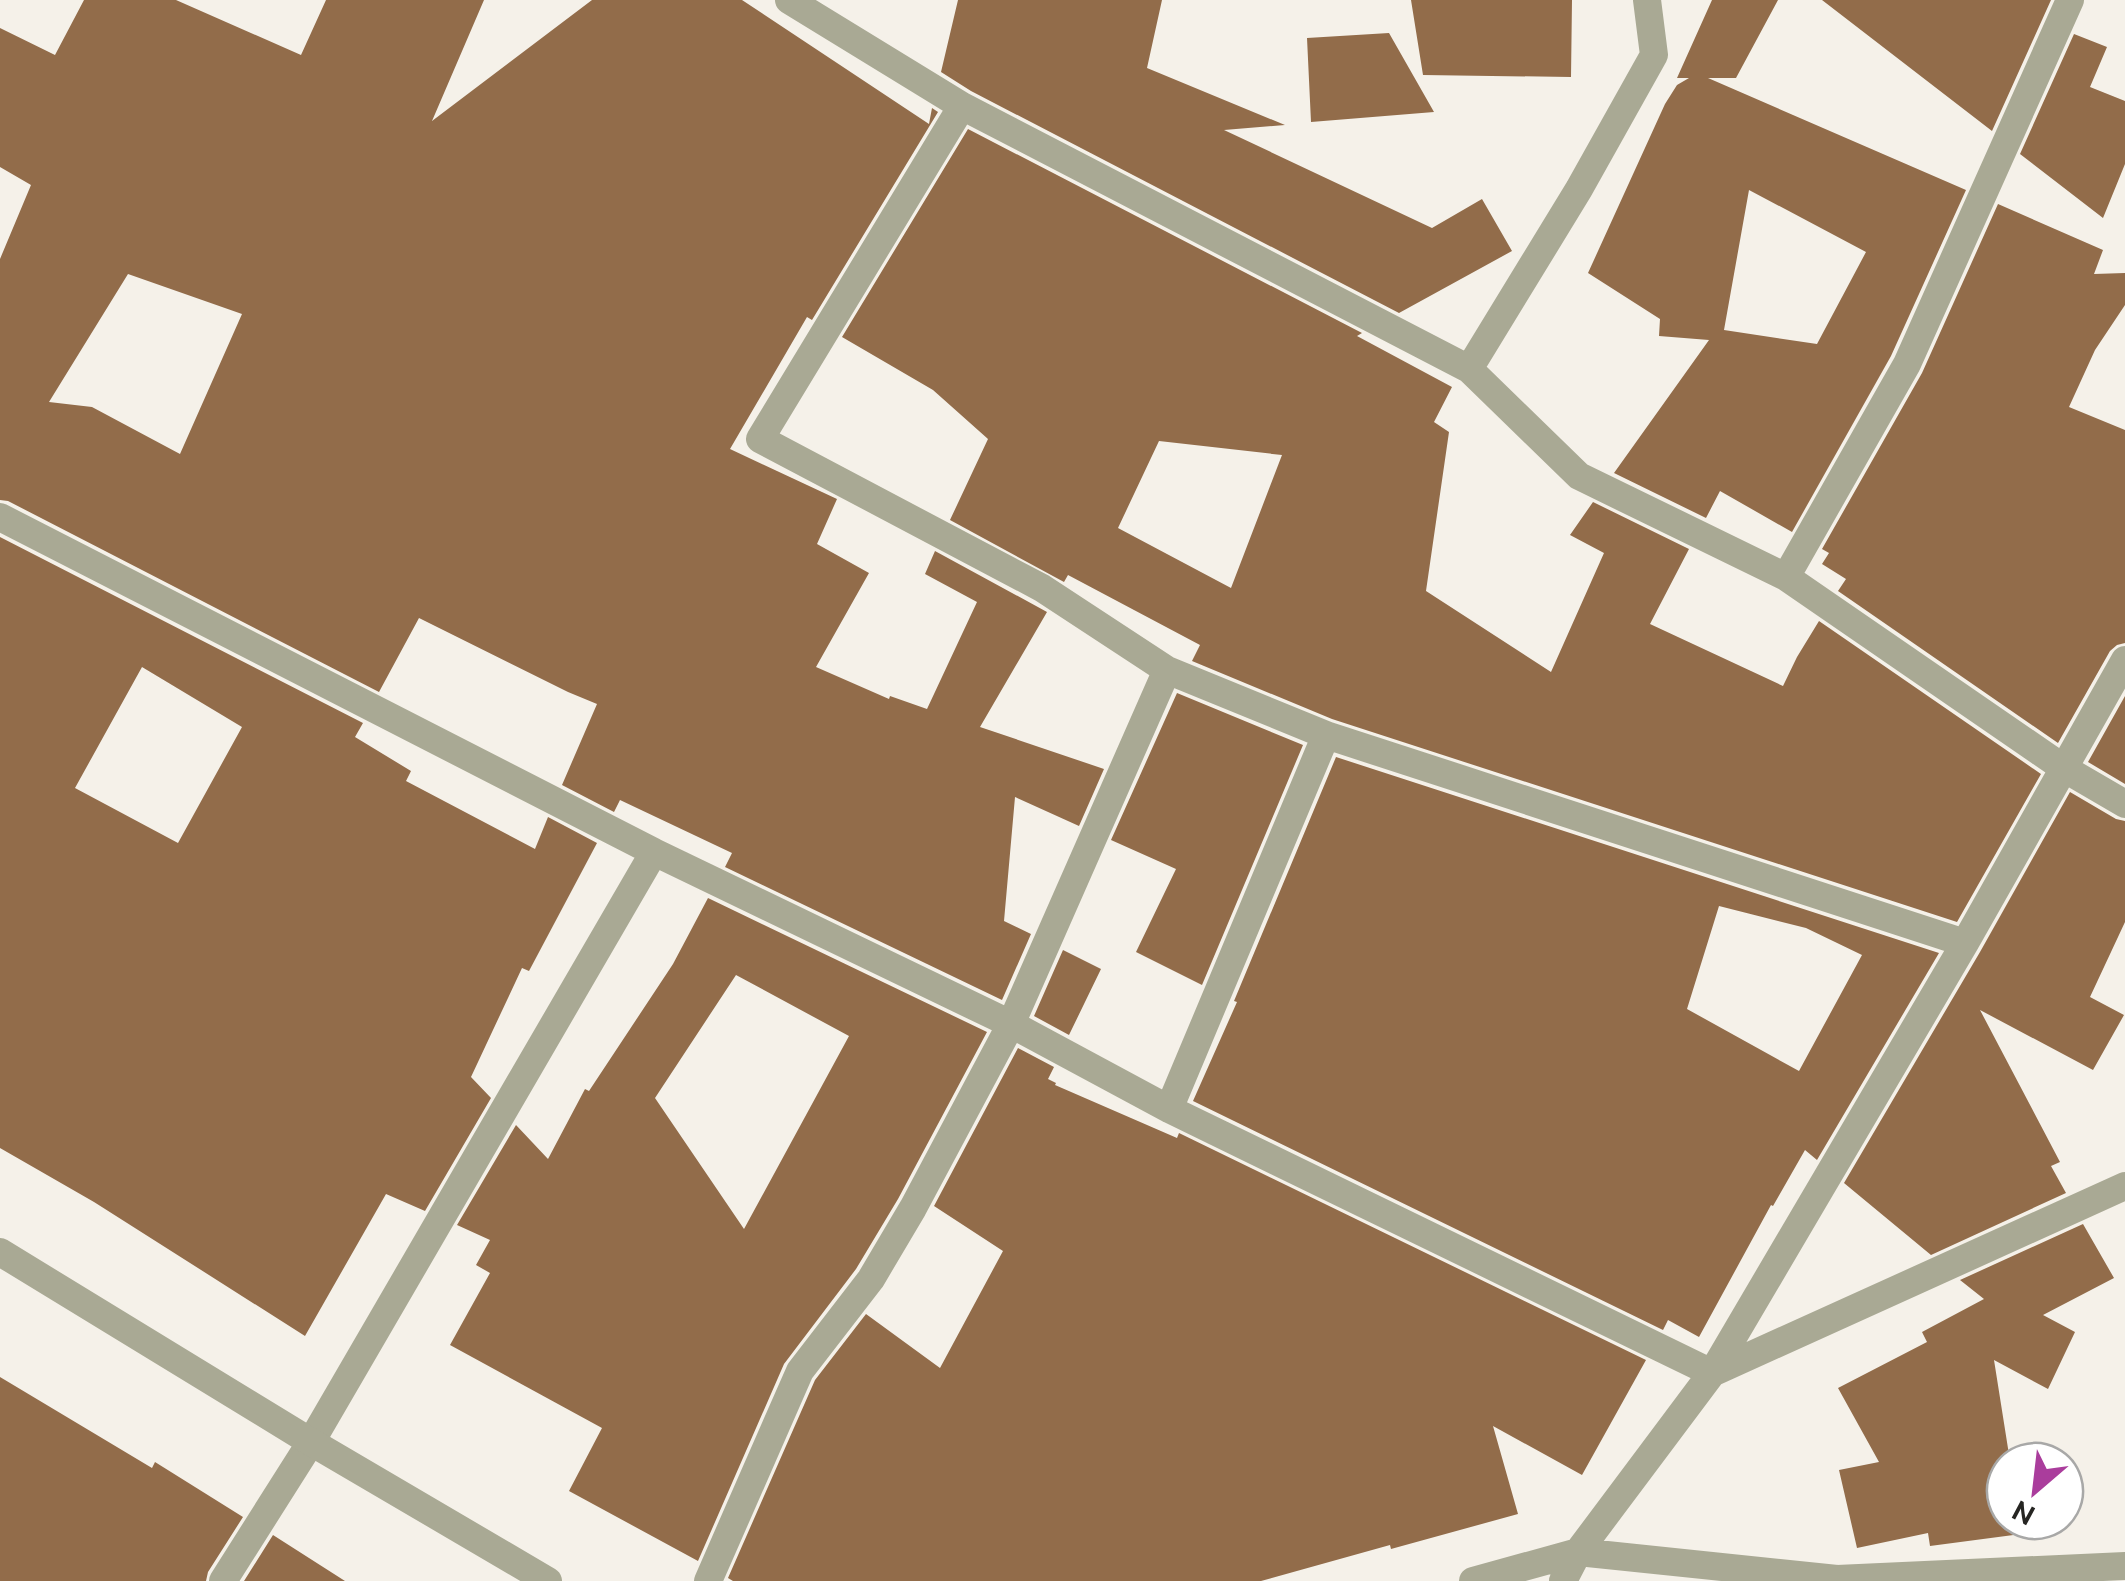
<svg xmlns="http://www.w3.org/2000/svg" width="2125" height="1581" viewBox="0 0 2125 1581" font-family="Ubuntu,sans-serif">
<rect width="100%" height="100%" fill="#f5f1e9"/>
<path fill="#926c4a" fill-rule="evenodd" d="M84 0H176L301 55 326 0H484L432 121 592 0H742L929 124 932 108 938 112 812 320 807 317 730 449 837 499 817 544 869 573 816 667 889 699 890 696 927 709 977 602 925 574 935 551 1047 612 980 727 1104 769 1079 826 1015 797 1004 921 1031 934 1002 1000 725 867 732 853 620 800 614 812 562 785 597 704 568 692 419 618 379 692 8 501 0 500V259L31 185 0 167V28L55 55ZM128 274 242 314 180 454 92 407 49 402Z
M958 0H1162L1147 68 1285 125 1224 130 1432 228 1482 199 1512 251 1399 313 971 91 941 72Z
M1411 0H1572L1571 77 1423 75Z
M1712 0H1778L1736 78H1708L1966 190 1891 356 1792 532 1720 491 1706 518 1614 473 1709 340 1659 336 1660 319 1588 273 1665 104 1677 85 1689 78H1677ZM1749 190 1866 252 1817 344 1724 330Z
M1822 0H2051L1992 131Z
M1389 33 1434 112 1311 122 1307 38Z
M2074 34 2107 47 2090 87 2125 101V164L2103 218 2020 154Z
M968 129 1362 333 1357 336 1452 387 1434 422 1449 432 1426 591 1551 672 1604 553 1570 535 1593 502 1689 549 1650 624 1783 686 1797 657 1819 621 2041 774 1957 922 1332 719 1192 661 1200 645 1068 575 1064 582 950 520 988 439 933 390 842 337ZM1159 441 1282 455 1231 588 1118 528Z
M1998 204 2103 250 2094 274 2125 273V305L2095 350 2069 407 2125 430V643L2117 645 2110 651 2058 743 1838 591 1846 579 1822 564 1829 553 1822 549 1922 373Z
M0 537 363 723 355 737 411 771 406 781 535 849 548 817 597 843 529 971 522 968 471 1077 491 1098 425 1211 386 1194 305 1336 94 1202 0 1148ZM142 667 242 727 178 843 75 788Z
M1177 693 1303 745 1202 985 1136 952 1176 869 1111 840Z
M2125 696V784L2088 762Z
M1336 757 1939 953 1817 1160 1805 1150 1773 1206 1771 1205 1699 1337 1668 1320 1663 1330 1193 1101 1237 1002 1234 1001ZM1719 906 1806 928 1862 955 1799 1071 1687 1009Z
M2070 792 2116 819 2125 821V922L2090 997 2124 1015 2093 1070 1980 1010 2060 1162 2051 1166 2066 1193 1931 1255 1844 1183 1980 952Z
M708 898 987 1032 898 1199 856 1269 784 1364 698 1561 569 1491 602 1428 450 1345 490 1273 476 1265 490 1240 457 1225 516 1125 548 1159 585 1089 589 1091 673 964ZM736 975 849 1036 744 1229 655 1098Z
M1063 950 1101 969 1069 1035 1034 1016Z
M1018 1048 1054 1067 1048 1079 1056 1083 1055 1085 1177 1138 1179 1133 1646 1360 1582 1475 1493 1426 1518 1514 1391 1549 1390 1545 1261 1581H733L728 1578 815 1380 866 1314 940 1368 1003 1251 934 1206Z
M2083 1224 2114 1278 2043 1315 2075 1332 2048 1389 1994 1360 2010 1461H2005V1521H2019L2021 1534 1930 1546 1928 1533 1857 1548 1839 1470 1879 1462 1838 1388 1927 1342 1922 1332 1984 1299 1960 1280Z
M0 1377 152 1468 155 1462 243 1517 208 1572 206 1581H0Z
M273 1535 345 1581H244Z"/>
<g fill="none" stroke-linecap="round" stroke-linejoin="round">
<path stroke="#a9a994" stroke-width="28" d="M789 0 962 106 1469 369 1579 476 1786 577 2065 769 2125 804
M962 106 760 439 1042 588 1167 670 1326 735 1965 943
M1469 369 1579 189 1654 55 1647 0
M0 517 654 852 1011 1024 1169 1109 1712 1373 2125 1186
M1786 577 1907 364 2070 0
M1169 1109 1326 735
M223 1581 311 1442 654 852
M708 1581 800 1371 871 1279 913 1208 1011 1024 1167 670
M1473 1581 1578 1552 1837 1579 2125 1566
M1563 1581 1578 1552 1712 1373 1965 943 2125 660"/>
<path stroke="#a9a994" stroke-width="28" d="M0 1252 311 1442 548 1581"/>
</g>
<g transform="translate(2035 1491) rotate(208)"><circle r="48" fill="#ffffff" stroke="#a8a8a7" stroke-width="2.5"/>
<path d="M0-8L18 38L0 25L-18 38Z" fill="#aa3d9c"/>
<text y="-15" font-size="28" font-weight="bold" text-anchor="middle" fill="#262522">N</text>
</g>
</svg>
